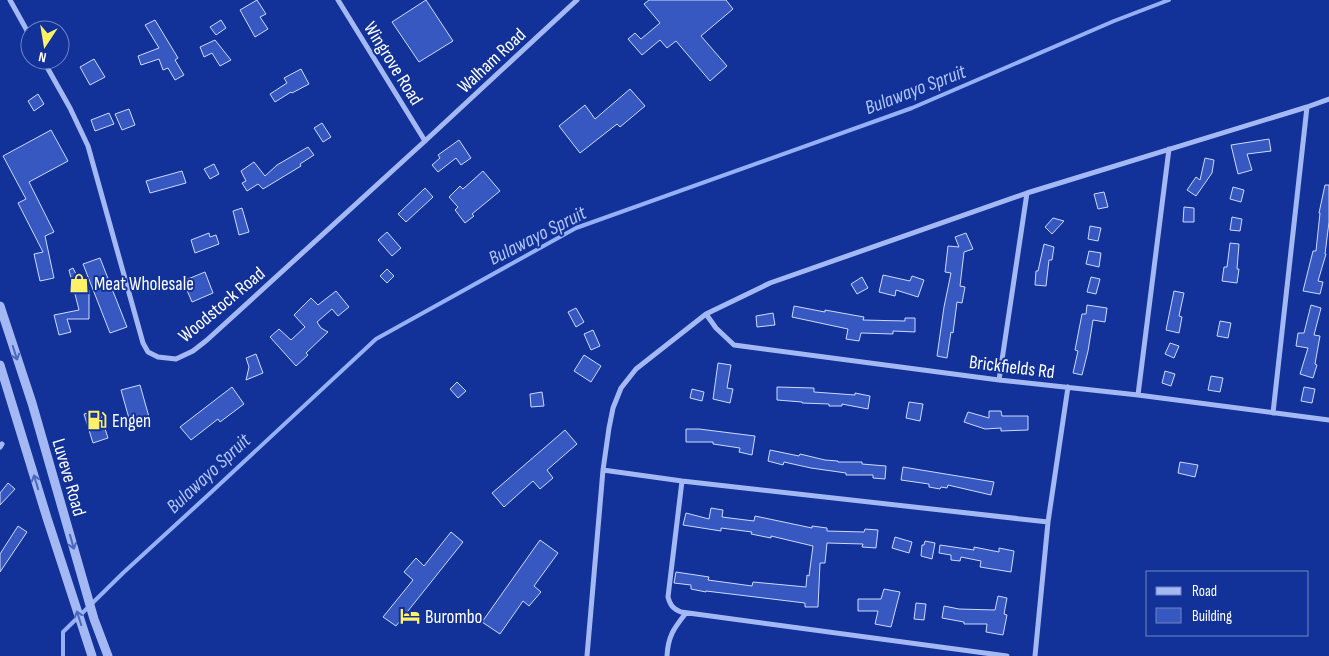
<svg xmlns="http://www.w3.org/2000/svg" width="1329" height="656" viewBox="0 0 1329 656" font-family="'Sofia Sans Condensed',sans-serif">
<rect width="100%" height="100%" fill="#123299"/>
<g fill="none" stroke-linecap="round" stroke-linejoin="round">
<path stroke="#96b0f7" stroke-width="4" d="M63 656V632L123 573 206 497 376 339 576 228 912 108 1114 21 1169 0"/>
</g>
<path fill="#3658c0" stroke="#cdd9fe" d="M257 0 266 14 260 17 268 29 255 37 240 10Z
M426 0 453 41 419 62 392 22Z
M649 0H726L733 9 701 36 727 66 710 81 676 41 667 48 660 40 642 55 628 39 635 33 641 39 660 23 644 4Z
M155 20 178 58 175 60 184 75 175 80 168 68 163 70 159 59 141 65 138 56 159 48 145 25Z
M221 20 226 28 216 35 210 27Z
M215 40 231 60 220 66 212 53 204 57 200 47Z
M94 59 105 77 90 85 80 67Z
M301 69 309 84 292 93 291 92 275 102 270 94 287 83 284 78Z
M630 89 645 106 620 127 617 124 580 153 559 126 585 105 595 119Z
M38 94 44 104 34 111 28 101Z
M129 109 135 125 122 130 115 114Z
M109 113 114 124 95 131 91 120Z
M322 123 331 137 323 142 314 128Z
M51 130 68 161 29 182 54 232 45 236 54 278 40 281 34 254 43 252 18 203 26 199 3 156Z
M1269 139 1271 151 1247 154 1252 170 1238 174 1231 145Z
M459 140 471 158 461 165 456 158 438 172 432 165 440 158 438 155Z
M308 147 314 155 300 164 301 166 263 189 258 184 247 191 242 183 246 181 241 171 254 162 265 176 277 165Z
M1205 158 1214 160 1212 173 1196 196 1187 190 1196 177 1200 180Z
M214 164 219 174 210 179 204 169Z
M182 171 186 183 150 193 146 181Z
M483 171 500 191 472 214 474 216 465 223 455 210 458 207 449 197 460 186 463 189Z
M1325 185H1329V222L1325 254H1326L1318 281 1323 282 1320 294 1303 291 1313 251H1316L1320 213H1319Z
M1233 187 1244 190 1241 202 1230 199Z
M425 188 433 197 406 222 398 214Z
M1104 192 1108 207 1098 209 1094 194Z
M1184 207 1194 208V222H1183Z
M242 208 249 232 239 235 233 211Z
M1232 217 1242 219 1240 231 1230 230Z
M1053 218 1064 221 1052 234 1045 227Z
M1090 226 1101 228 1098 241 1088 239Z
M387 232 401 248 392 256 378 240Z
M209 233 210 237 216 235 219 244 195 253 191 240Z
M966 233 973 249 964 252 960 286 965 287 962 303 957 302 953 333 951 332 947 358 937 356 944 307 951 273 945 272 948 246 959 247 955 237Z
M1230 243 1239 244 1237 269H1239L1237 283 1222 281 1224 267H1227Z
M1044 244 1054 247 1052 260H1049L1046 286 1035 285 1036 271H1038Z
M1089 251 1101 253 1099 267 1086 264Z
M100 258 127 327 110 333 83 264Z
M73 268 85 292 89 290V319H67L71 332 59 335 54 315 79 310 69 270Z
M387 269 394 276 387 283 380 276Z
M205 272 213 293 192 302 183 281Z
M883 275 910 281 912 276 924 280 918 297 896 290 895 296 879 292Z
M862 277 868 288 857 294 851 284Z
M1091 277 1100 279 1096 294 1087 292Z
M336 291 349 307 338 316 332 309 317 322 321 328 328 332 306 353 308 355 296 366 270 337 279 329 291 340 305 327 294 315 311 298 318 305Z
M1174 291 1184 293 1179 316 1182 317 1179 333 1166 330Z
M1087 305 1107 308 1105 322 1093 320 1088 351 1082 375 1073 373 1078 351 1075 350 1082 314H1086Z
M1311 305 1321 308 1314 335 1320 336 1315 364 1317 365 1313 378 1300 374 1308 348 1296 346 1298 333H1304Z
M794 306 825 312V310L864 317 863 320 905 321V318H915V332L893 331V334L861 333 859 341 846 339 848 329 792 317Z
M576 308 584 322 576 327 568 312Z
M773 313 775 325 757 327 756 316Z
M1220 321 1231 323 1228 338 1217 336Z
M593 330 600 346 591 350 584 334Z
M1170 343 1179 346 1174 358 1165 354Z
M256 354 263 373 246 380 249 367 246 358Z
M584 355 601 366 591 382 574 371Z
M718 363 731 365 727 388 733 389 730 403 713 399Z
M1165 371 1175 374 1171 386 1162 383Z
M1211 376 1223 378 1220 392 1208 390Z
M457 382 466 391 458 398 450 389Z
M140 385 151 424 132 429 121 390Z
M232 387 244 404 220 422 218 419 191 440 180 427Z
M777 387 814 388V392L855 395V393L870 396 868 409 842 404V406H829V404L802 403V402L777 400Z
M1304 387 1315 389 1312 403 1301 401Z
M692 389 704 392 702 401 690 398Z
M542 392 544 406 531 407 530 394Z
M909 402 923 404 920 421 906 418Z
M99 410 108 438 93 443 84 414Z
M989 411H1001L1002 416H1028V430L1001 431V428L985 429 964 422 968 412 989 418Z
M686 429H699L755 436 752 455 739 452 740 448 713 444V442H686Z
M565 430 577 444 547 470 553 478 540 489 533 481 504 507 492 493Z
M770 450 799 456 800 454 825 460 838 461V462H862V464L886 466 885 479 873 478V475H846V473L811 468 784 462 783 465 768 461Z
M1180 462 1198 465 1195 477 1178 473Z
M903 467 994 482 991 495 948 485 947 488 941 487 940 489 929 487V484L901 480Z
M8 483 15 489 0 505V493Z
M711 508 723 510 722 517 754 521 755 516 812 528V526L827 528V531L864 532 865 529 878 530 876 548 862 547 863 544 827 543 825 563H820L818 607H805V603L706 591V592L691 589V585L674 583 676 572 709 577 708 580 752 586 753 582 806 587 807 575 809 576 813 546 771 536V538L751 534 752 532 721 528V531L683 525 686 513 709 519Z
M18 526 27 532 0 572V554Z
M451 532 463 542 396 626 383 617 413 580 404 572 416 558 424 566Z
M895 537 912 542 909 553 892 548Z
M540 540 558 553 534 586 541 592 529 606 523 601 500 634 482 622Z
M925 541 935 543 932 559 921 556 922 545H924Z
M940 545 974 550V547L999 552V548L1014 551 1011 572 980 567 981 561 961 557 960 561 951 560V555L939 553Z
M884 589 900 592 891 627 875 624 878 611H858V599H881Z
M998 596 1007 598 1004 614 1007 615 1003 635 986 632 987 624H964V622L942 618 944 606 959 609 995 610Z
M916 603 926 604 924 620 914 619Z"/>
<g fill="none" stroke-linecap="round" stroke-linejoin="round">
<path stroke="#a4b9f4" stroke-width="5" d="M10 0 30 36
M338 0 425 141
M43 60 70 108 88 146 143 343 148 352 158 357 176 359 193 351 207 340 425 141 577 0
M706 314 716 328 734 345 999 380 1138 395 1329 420
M999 380 1027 193
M1138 395 1169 149
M1273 413 1307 107
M0 447 2 444
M603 470 682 481 1048 522
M682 481 668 597C670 605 673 609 681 612L1007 656
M587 656 603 470 609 428 613 408 621 388 636 369 706 314 770 283 1027 193 1307 107 1329 99
M667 656C668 636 674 628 686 613
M1035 656 1048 522 1068 387"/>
<path stroke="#a4b9f4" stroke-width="9" d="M0 306 32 403 94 619 108 656
M0 365 47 518 92 656"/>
</g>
<defs><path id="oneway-shaft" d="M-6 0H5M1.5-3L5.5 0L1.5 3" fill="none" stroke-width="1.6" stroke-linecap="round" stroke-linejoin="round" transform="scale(1.25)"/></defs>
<g stroke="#4c68bd">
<use href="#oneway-shaft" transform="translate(15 353) rotate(72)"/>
<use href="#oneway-shaft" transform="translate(36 482) rotate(-107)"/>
<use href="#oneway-shaft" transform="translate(72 542) rotate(74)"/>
<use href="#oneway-shaft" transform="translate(79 618) rotate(-108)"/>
</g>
<defs>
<symbol id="shop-bare" viewBox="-9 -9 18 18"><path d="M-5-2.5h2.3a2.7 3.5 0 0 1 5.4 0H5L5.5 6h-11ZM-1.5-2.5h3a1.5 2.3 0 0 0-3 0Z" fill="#fff167" stroke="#123299" stroke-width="2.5" paint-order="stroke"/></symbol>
<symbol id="fuel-bare" viewBox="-9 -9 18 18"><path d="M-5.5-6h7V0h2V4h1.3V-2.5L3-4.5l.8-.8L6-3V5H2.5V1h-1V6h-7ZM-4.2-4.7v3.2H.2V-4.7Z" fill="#fff167" stroke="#123299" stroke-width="2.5" paint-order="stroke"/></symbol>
<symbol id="hotel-bare" viewBox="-9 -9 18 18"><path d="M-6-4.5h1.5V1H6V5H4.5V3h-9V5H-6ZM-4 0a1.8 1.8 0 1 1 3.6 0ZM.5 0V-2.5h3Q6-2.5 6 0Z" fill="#fff167" stroke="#123299" stroke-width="2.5" paint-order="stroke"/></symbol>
</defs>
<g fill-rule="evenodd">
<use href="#shop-bare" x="65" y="269" width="28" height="28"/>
<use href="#fuel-bare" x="83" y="406" width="28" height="28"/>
<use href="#hotel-bare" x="396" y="602" width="28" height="28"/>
</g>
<g text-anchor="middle" stroke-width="4" stroke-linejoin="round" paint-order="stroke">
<g font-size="19" fill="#fff" stroke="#123299">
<text transform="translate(491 60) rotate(-43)" y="7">Walham Road</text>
<text transform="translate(394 63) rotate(58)" y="7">Wingrove Road</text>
<text transform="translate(221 304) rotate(-40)" y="7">Woodstock Road</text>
<text transform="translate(1012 366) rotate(7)" y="7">Brickfields Rd</text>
<text transform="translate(70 477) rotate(74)" y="7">Luveve Road</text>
</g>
<g font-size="19" fill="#fff" stroke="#123299" text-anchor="start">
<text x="94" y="290">Meat Wholesale</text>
<text x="112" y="427">Engen</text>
<text x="425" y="623">Burombo</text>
</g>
<g font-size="20" font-style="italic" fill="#b1c4fa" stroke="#123299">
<text transform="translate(915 89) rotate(-21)" y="7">Bulawayo Spruit</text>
<text transform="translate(537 235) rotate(-27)" y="7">Bulawayo Spruit</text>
<text transform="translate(208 473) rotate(-43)" y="7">Bulawayo Spruit</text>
</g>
</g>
<rect x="1146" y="571" width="162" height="65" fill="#123299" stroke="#7184c2"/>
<rect x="1156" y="587" width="25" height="8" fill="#a4b9f4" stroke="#7184c2"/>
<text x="1192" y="596" font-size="15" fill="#ffffff">Road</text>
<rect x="1156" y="608" width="25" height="15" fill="#3658c0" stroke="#7184c2"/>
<text x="1192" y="621" font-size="15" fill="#ffffff">Building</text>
<g transform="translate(45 45) rotate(192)"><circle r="24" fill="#123299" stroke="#7184c2"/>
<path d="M0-4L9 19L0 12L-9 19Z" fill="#fff167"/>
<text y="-8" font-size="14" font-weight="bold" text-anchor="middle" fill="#ffffff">N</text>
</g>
</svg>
